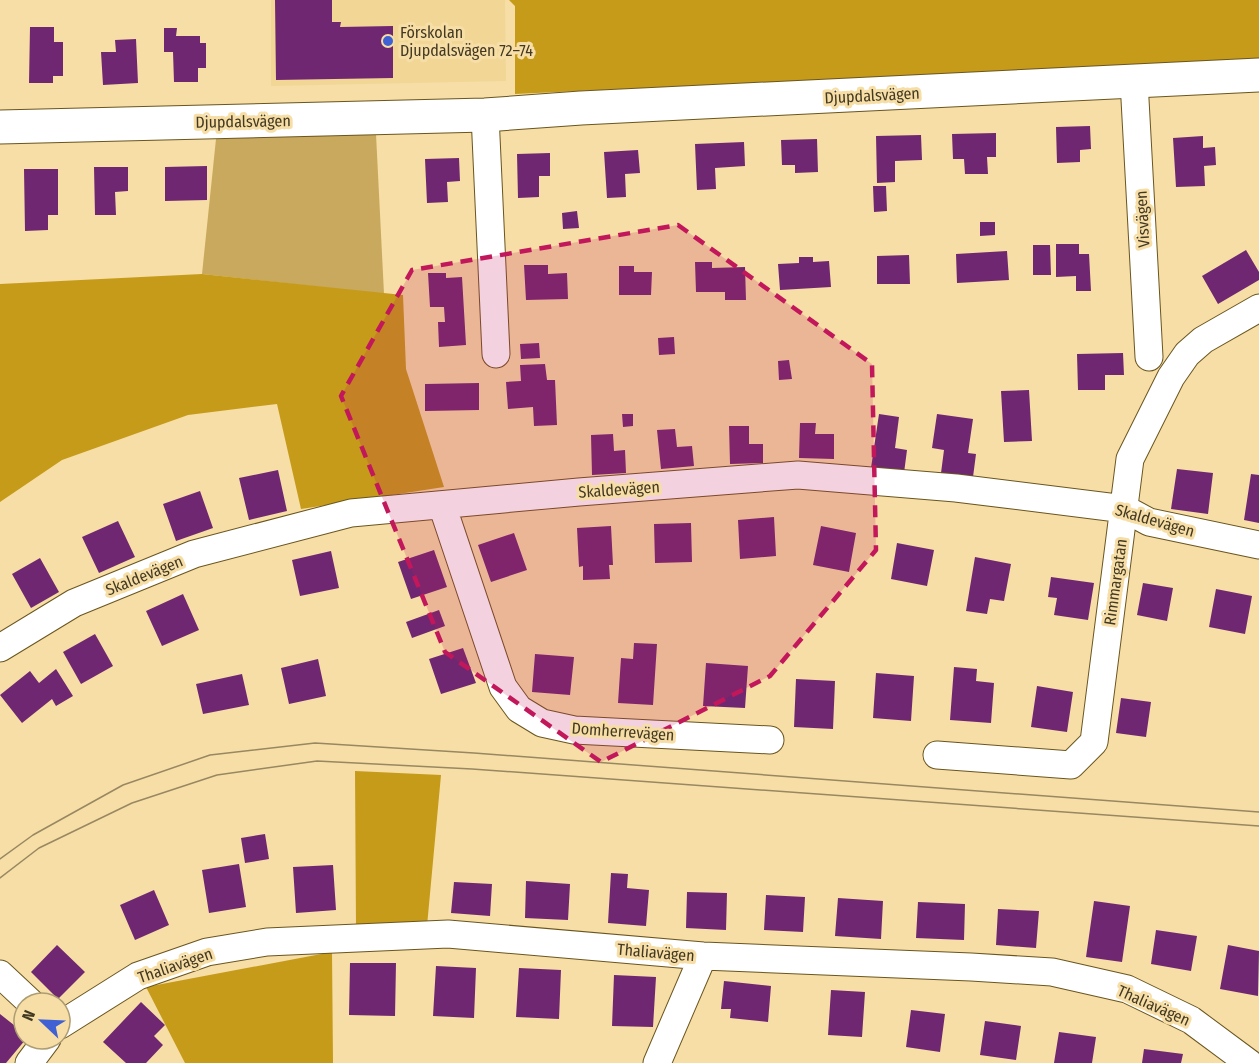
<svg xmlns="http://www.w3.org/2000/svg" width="1259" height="1063" viewBox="0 0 1259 1063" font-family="'Fira Sans Condensed',sans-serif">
<rect width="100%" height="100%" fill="#f6dea6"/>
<path fill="#f1d696" d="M271 0H505L506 81 271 86Z"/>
<path fill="#c9a95d" d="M376 134 384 294 202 274 216 139Z"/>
<path fill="#c69b19" d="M509 0H1259V59L515 94V6Z
M202 274 403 295 406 369 444 487 301 509 277 404 188 415 62 460 0 502V284Z
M355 771 441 775 427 926 356 927Z
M332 952 333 1063H185L146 987Z"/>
<path fill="#702771" d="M275 0H332V22H341L340 27 393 26V78L276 80Z
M30 27H54V42H63V76H53V83H29Z
M164 28H177L176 36H200V43H206V68H198V82H174L173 52H164Z
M136 39 138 83 103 85 101 52H116L115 40Z
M1090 126 1091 149 1080 150V162L1057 163 1056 127Z
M996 133V157H987L988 174H965L964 159H953L952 134Z
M921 135 922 160 895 161V182L877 183 876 136Z
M1203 136V148L1215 147 1216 165 1204 166 1205 186 1176 187 1173 138Z
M817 139 818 172 795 173V165H782L781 140Z
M744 142 745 166 715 168 716 189 697 190 695 144Z
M638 150 640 173 625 174 626 197 607 198 604 152Z
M550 153V176H539V197L518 198 517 154Z
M459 158 460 181 447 182 448 202 427 203 425 159Z
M207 166V200L165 201V167Z
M94 167H128V191L115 192 116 215H95Z
M24 169H58V215H48V230L25 231Z
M873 186H886L887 211 874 212Z
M577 211 579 228 563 229 562 213Z
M980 222H995V235L980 236Z
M1056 244H1079V254H1089L1091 291H1076V276L1056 277Z
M1033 245H1050L1051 275H1033Z
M1246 250 1259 272V280L1218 304 1202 276Z
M1007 251 1009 280 957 283 956 254Z
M909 255 910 284H877V256Z
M799 257H813V262L829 261 831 287 780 290 778 264 799 263Z
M695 262H712V268L745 267 746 300H725V292H696Z
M524 265H548V274L567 273 568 299 526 300Z
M619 266H634V272H652L651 295H619Z
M428 273H446V278L462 277 466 345 439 347 438 322H445L444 307H430Z
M674 337 675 354 659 355 658 338Z
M539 343 540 358 521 359 520 344Z
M1123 353 1124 375H1105V390H1078L1077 354Z
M789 360 792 379 779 380 778 361Z
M545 364 547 380H555L557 425 534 426 533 407 508 409 506 382 521 381 520 365Z
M479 383V410L425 411V384Z
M1029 390 1032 441 1004 442 1001 391Z
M622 414H633V426L623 427Z
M879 414 899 417 895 448 907 450 904 473 871 468Z
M937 414 973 419 968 453 976 454 973 477 941 473 944 450 932 448Z
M800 423H816L815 434H834V459L799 458Z
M729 426H749V444H763V463L730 464Z
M675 429 677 447 692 446 694 466 661 469 657 430Z
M613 434 614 451 625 450 626 473 592 475 591 435Z
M1177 469 1213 473 1208 514 1171 509Z
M278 470 287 511 249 520 239 478Z
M1251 474 1259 475V523L1244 520Z
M200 491 213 528 176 541 163 504Z
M774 517 776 556 740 559 738 520Z
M118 521 135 557 99 573 82 537Z
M691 523 692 562 655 563 654 524Z
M611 526 613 565H609L610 579 583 580V566L579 567 577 528Z
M821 526 856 533 849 572 813 565Z
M514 533 527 570 491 582 478 545Z
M897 543 934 550 927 586 891 579Z
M434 550 447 587 411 599 398 562Z
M331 551 339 588 300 596 292 560Z
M975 557 1011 564 1004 601 990 599 987 614 966 611Z
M40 558 59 592 31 608 12 574Z
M1051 577 1094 583 1088 620 1054 615 1057 598 1048 597Z
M1143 583 1173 588 1167 621 1137 615Z
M1216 589 1252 596 1245 634 1209 627Z
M183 594 199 630 162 646 146 611Z
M439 610 445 626 412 638 406 622Z
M95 634 113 666 81 684 63 652Z
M634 643 657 644 653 705 618 703 621 658 633 659Z
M463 648 476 683 441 694 429 659Z
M535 654 574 657 570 695 532 692Z
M318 659 326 696 289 704 281 668Z
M706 663 748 666 745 708 703 706Z
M954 667 977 669 976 681 994 683 991 723 950 720Z
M56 669 73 696 56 706 52 699 22 723 0 695 30 671 39 683Z
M876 673 914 676 911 721 873 718Z
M242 674 249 705 203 714 196 684Z
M796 679 835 681 833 729 794 727Z
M1037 686 1073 692 1067 732 1031 727Z
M1121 698 1151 702 1146 737 1116 733Z
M265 834 269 859 245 863 241 838Z
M239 864 246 907 209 913 202 870Z
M333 865 336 910 296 913 293 867Z
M611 873 628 874 627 888 649 890 646 926 608 923Z
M526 881 570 884 568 920 525 918Z
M454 882 492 884 490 916 451 913Z
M154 890 169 925 135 940 120 905Z
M687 892 727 893 726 930 686 928Z
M766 895 805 897 803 932 764 930Z
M838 898 883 901 881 939 835 936Z
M1094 901 1130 906 1122 962 1086 957Z
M918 902 965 904 964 940 916 938Z
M998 909 1039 911 1036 948 996 945Z
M1156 930 1197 936 1191 971 1151 964Z
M57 945 85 972 58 999 31 972Z
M1228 945 1259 951 1258 996 1220 989Z
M350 963H396L395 1016 349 1015Z
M436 966 476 968 474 1018 433 1016Z
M519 968 561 970 559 1019 516 1017Z
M614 975 656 977 653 1027 612 1026Z
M724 981 771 986 768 1022 730 1018 731 1009H721Z
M831 990 865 992 862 1037 828 1035Z
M141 1002 165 1025 154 1036 163 1045 146 1063H126L103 1042Z
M911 1010 945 1014 940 1052 906 1047Z
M0 1014 24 1033V1039H26L6 1063H0Z
M985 1021 1021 1026 1016 1060 980 1055Z
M1059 1032 1096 1037 1092 1063H1054Z
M1144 1049 1183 1054 1181 1063H1142Z"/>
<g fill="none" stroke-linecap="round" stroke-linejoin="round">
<defs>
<path id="minor" d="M1134 81 1149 357
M485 115 496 354
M442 505 503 687 519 709 542 723 574 730 770 740
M0 648 74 603 194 554 351 513 579 492 798 475 956 488 1125 509 1149 522 1259 545
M937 755 1071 765 1094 742 1130 459 1171 377 1187 354 1203 340 1259 308
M0 974 31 1003
M60 1025 138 976 207 952 267 942 448 934 703 956 971 967 1052 972 1127 989 1191 1020 1249 1063
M29 1063 47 1039
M657 1063 703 956"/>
<path id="tertiary" d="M0 127 485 115 581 108 1259 75"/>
</defs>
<use href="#minor" stroke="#6a551f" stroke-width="29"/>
<use href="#tertiary" stroke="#6a551f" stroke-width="35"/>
<use href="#minor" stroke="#fff" stroke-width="27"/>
<use href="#tertiary" stroke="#fff" stroke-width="33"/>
<path stroke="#988761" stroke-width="1.5" d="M0 859 33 835 123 785 210 755 315 743 474 753 1259 812
M0 878 39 848 132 803 217 775 317 761 472 769 1259 826"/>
</g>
<path fill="#c2185b" fill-opacity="0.2" stroke="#c2185b" stroke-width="4.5" stroke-dasharray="12 8" stroke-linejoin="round" d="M678 225 872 364 876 550 770 676 601 762 445 652 341 396 412 270Z"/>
<circle fill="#3f61d3" stroke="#f6dea6" stroke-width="2" cx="388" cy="41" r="6"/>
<g text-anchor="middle" stroke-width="6" stroke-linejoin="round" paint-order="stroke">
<g font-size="16" fill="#433923" stroke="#f6dea6" text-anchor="start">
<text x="400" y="38">Förskolan<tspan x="400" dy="18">Djupdalsvägen 72–74</tspan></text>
</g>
<g font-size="16" fill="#433923" stroke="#f6dea6">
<text transform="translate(872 95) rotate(-3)" y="6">Djupdalsvägen</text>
<text transform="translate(243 121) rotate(-1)" y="6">Djupdalsvägen</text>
<text transform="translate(1142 219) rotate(-93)" y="6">Visvägen</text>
<text transform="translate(619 489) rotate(-4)" y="6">Skaldevägen</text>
<text transform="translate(1155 520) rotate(16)" y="6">Skaldevägen</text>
<text transform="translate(144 575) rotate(-22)" y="6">Skaldevägen</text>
<text transform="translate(1115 582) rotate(-82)" y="6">Rimmargatan</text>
<text transform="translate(623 731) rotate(4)" y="6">Domherrevägen</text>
<text transform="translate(656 952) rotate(5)" y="6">Thaliavägen</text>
<text transform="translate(175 965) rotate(-19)" y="6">Thaliavägen</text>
<text transform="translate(1154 1005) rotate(24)" y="6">Thaliavägen</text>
</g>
</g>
<g transform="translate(42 1021) rotate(293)"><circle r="28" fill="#f6dea6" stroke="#ae9c72" stroke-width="1.5"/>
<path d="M0-4.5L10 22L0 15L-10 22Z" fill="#3f61d3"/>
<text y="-9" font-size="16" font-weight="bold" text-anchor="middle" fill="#433923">N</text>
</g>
</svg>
